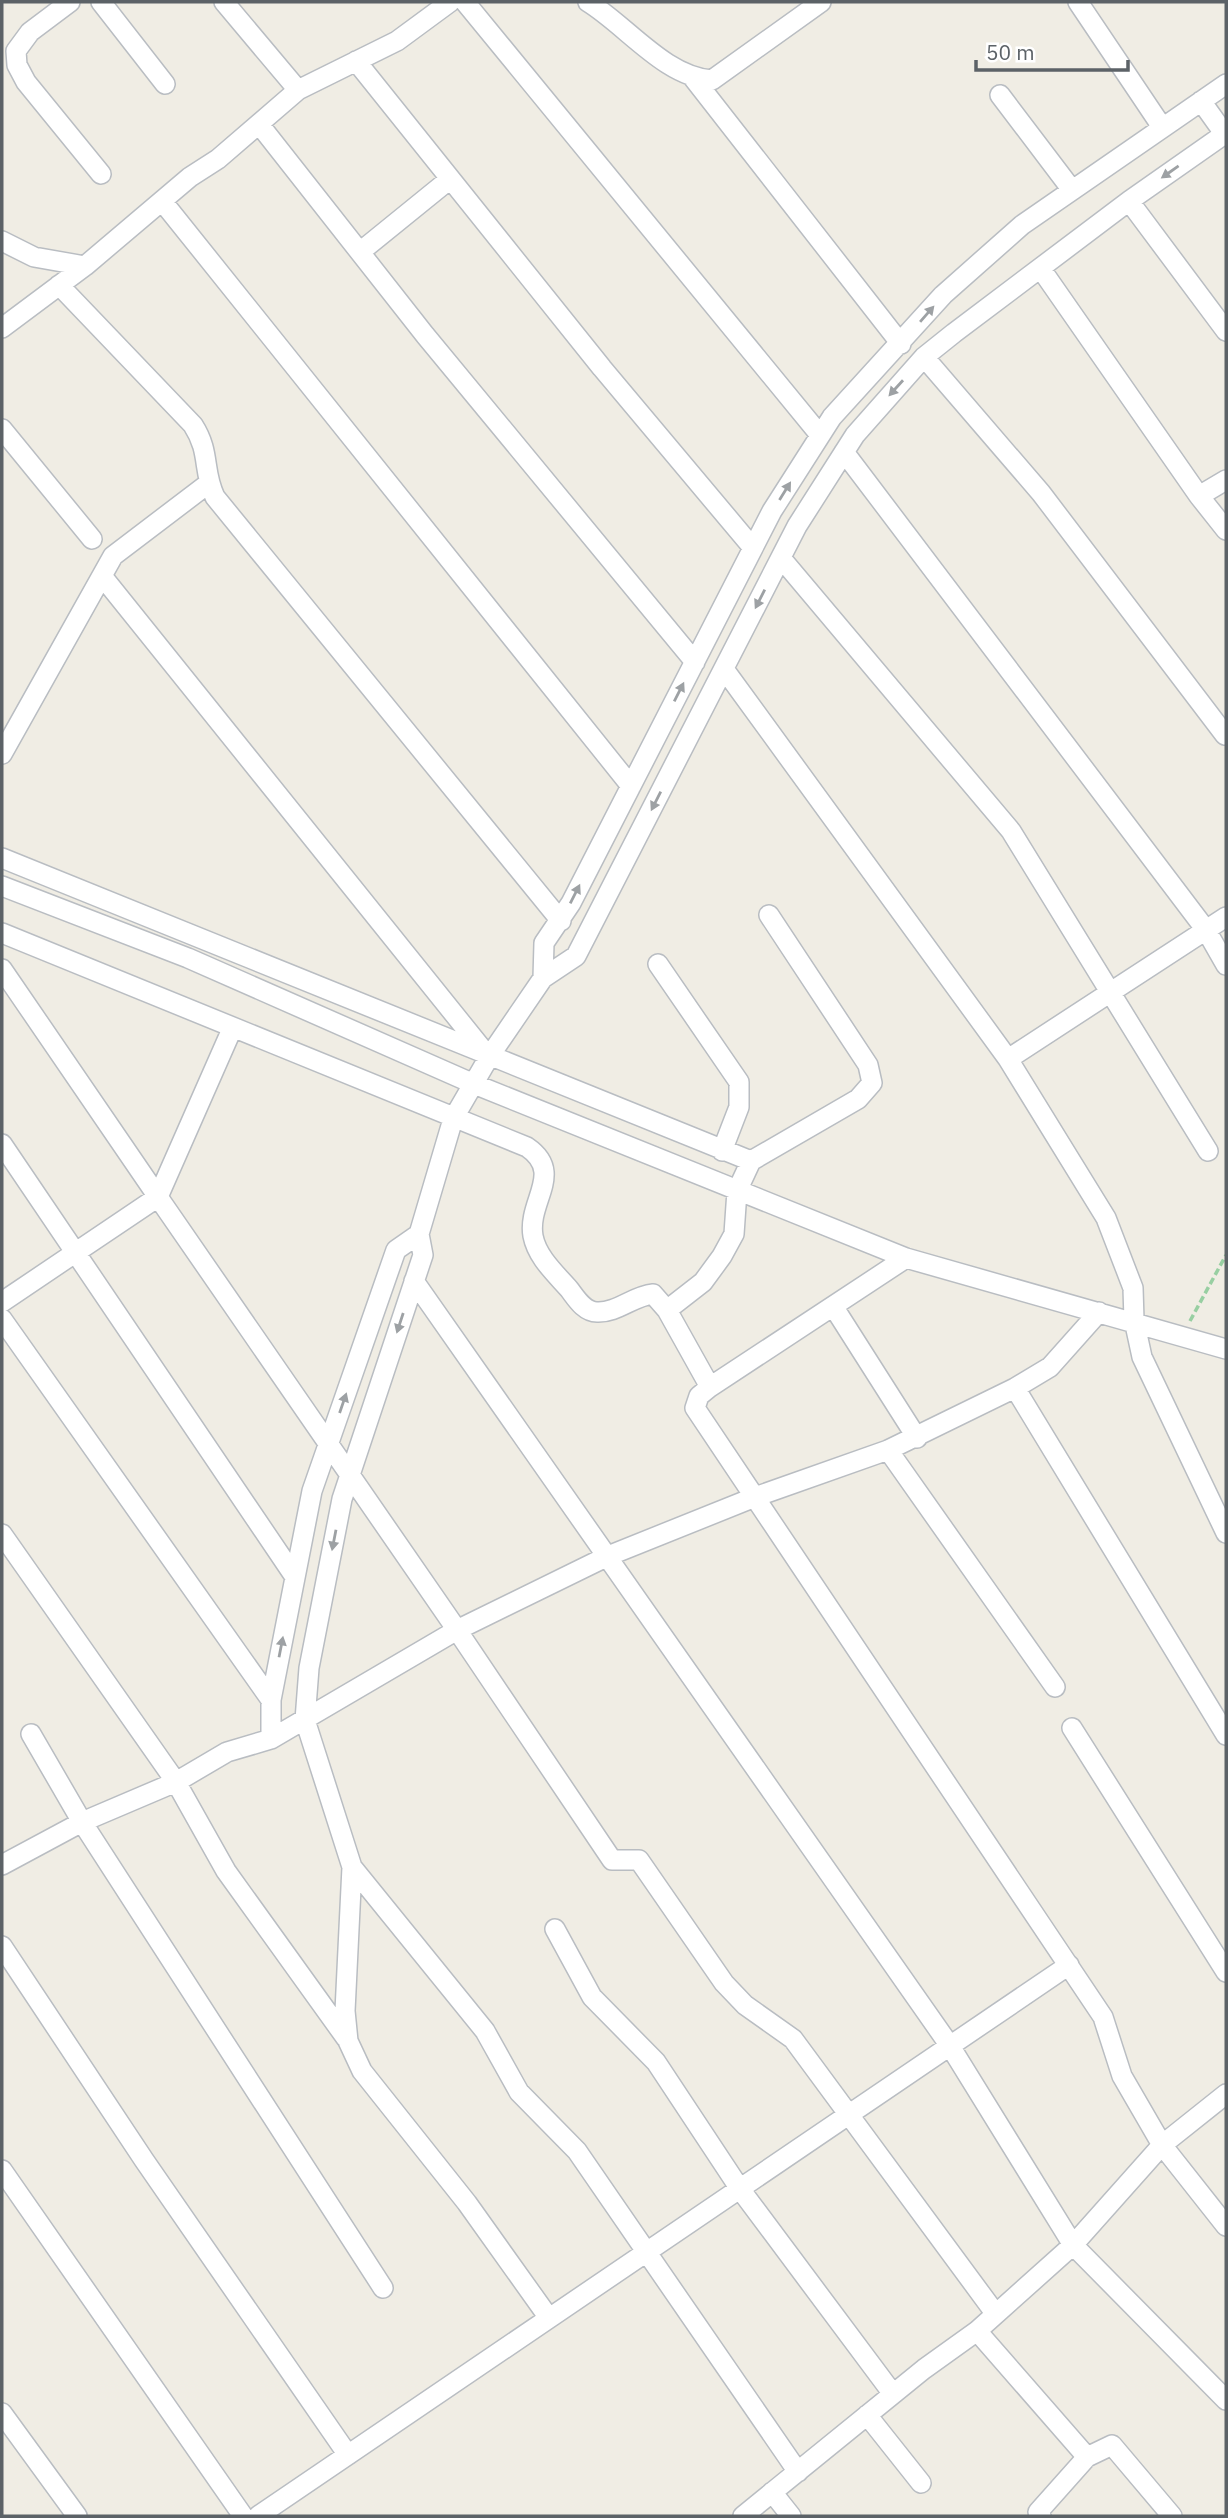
<svg xmlns="http://www.w3.org/2000/svg" width="1228" height="2518" viewBox="0 0 1228 2518" font-family="'IBM Plex Sans',sans-serif">
<rect width="100%" height="100%" fill="#f0ede4"/>
<g fill="none" stroke-linecap="round" stroke-linejoin="round">
<defs>
<path id="minor" d="M70 2 30 32 16 51 17 65 26 82 101 174
M101 2 165 84
M224 2 298 90
M465 2 820 435
M588 2C627 26 665 77 712 80L821 2
M1078 2 1162 127
M356 61 602 368 753 548
M694 79 901 344
M1000 95 1072 190
M1201 101 1226 136
M259 124 425 335 695 662
M162 201 631 786
M1129 201 1226 331
M2 241 34 257 85 266
M360 252 450 179
M1041 269 1199 496 1226 480
M59 285 193 425C211 453 202 470 215 497L561 921
M2 328 85 266 190 177 218 159 298 90 397 41 450 2
M924 357 1041 493 1225 735
M2 429 92 539
M844 452 1206 930 1226 965
M1199 496 1226 530
M781 558 1011 831 1208 1151
M102 576 487 1055
M724 669 1008 1059
M2 754 113 556 209 483
M2 858 751 1161
M2 886 188 958 474 1084 906 1258 1226 1349
M1226 917 1008 1059 1106 1218 1133 1288 1134 1320 1142 1357 1226 1533
M2 933 527 1147C565 1173 527 1201 533 1236 537 1257 555 1273 569 1289 576 1298 584 1312 597 1312 617 1313 633 1296 653 1294L667 1310 710 1387
M658 964 739 1082V1107L722 1151
M2 969 158 1197 2 1302
M543 978 544 943 571 903 772 511 832 417 943 295 1022 225 1226 84
M232 1029 158 1197 457 1630 612 1860H639L724 1983 745 2005 793 2039 995 2313
M2 1144 295 1577
M906 1258 710 1387 699 1396 695 1408 1103 2017 1122 2076 1162 2145 1226 2226
M414 1281 950 2046 1073 2245 1226 2400
M833 1306 917 1438
M667 1310 703 1282 722 1256 734 1234 737 1191 751 1161 858 1099 872 1083 868 1065 769 915
M2 1319 271 1700
M1015 1388 1226 1735
M888 1450 1055 1687
M2 1534 176 1782 226 1871 346 2038
M1072 1728 1226 1972
M31 1734 82 1822 383 2288
M271 1739V1700L312 1491 396 1250 419 1234
M2 1865 82 1822 176 1782 227 1752 271 1739 457 1630 608 1556 755 1497 888 1450 1015 1388 1050 1367 1099 1312
M352 1867 485 2031 519 2092 577 2151 798 2472
M555 1929 592 1997 656 2062 740 2189 893 2394
M2 1946 144 2160 348 2455
M2 2170 243 2516
M549 2318 467 2203 362 2071 348 2041 345 2011 352 1867 305 1720 309 1668 342 1499 423 1255 419 1234 453 1119 489 1057 543 978 576 956 797 526 855 435 924 357 954 333 1129 201 1226 133
M977 2331 1087 2457 1112 2445 1172 2516
M2 2413 77 2516
M867 2415 921 2483
M772 2492 791 2516
M258 2516 1069 1965
M743 2516 924 2369 977 2331 1073 2245 1162 2145 1226 2094
M1041 2516 1038 2512 1087 2457"/>
</defs>
<use href="#minor" stroke="#b9bdc2" stroke-width="22"/>
<path stroke="#98cfa2" stroke-width="3.5" stroke-dasharray="7 3.5" stroke-linecap="butt" d="M1190 1321 1226 1255"/>
<use href="#minor" stroke="#fff" stroke-width="19"/>
</g>
<defs><path id="oneway-solid" d="M-6-.8H1V-3.2L6.5 0L1 3.2V.8H-6Z" transform="scale(1.75)"/></defs>
<g fill="#9da1a4">
<use href="#oneway-solid" transform="translate(1170 172) rotate(145)"/>
<use href="#oneway-solid" transform="translate(927 314) rotate(-49)"/>
<use href="#oneway-solid" transform="translate(896 388) rotate(132)"/>
<use href="#oneway-solid" transform="translate(785 491) rotate(-58)"/>
<use href="#oneway-solid" transform="translate(760 599) rotate(117)"/>
<use href="#oneway-solid" transform="translate(679 692) rotate(-63)"/>
<use href="#oneway-solid" transform="translate(656 801) rotate(117)"/>
<use href="#oneway-solid" transform="translate(575 894) rotate(-63)"/>
<use href="#oneway-solid" transform="translate(400 1323) rotate(108)"/>
<use href="#oneway-solid" transform="translate(343 1403) rotate(-71)"/>
<use href="#oneway-solid" transform="translate(334 1540) rotate(101)"/>
<use href="#oneway-solid" transform="translate(281 1647) rotate(-79)"/>
</g>
<rect width="1228" height="2518" fill="none" stroke="#5c6267" stroke-width="7"/>
<path d="M976 60v10h152v-10" fill="none" stroke="#5c6267" stroke-width="3.5"/>
<text x="986" y="60" font-size="21" fill="#5c6267" stroke="#ffffff" stroke-width="5" paint-order="stroke">50 m</text>
</svg>
